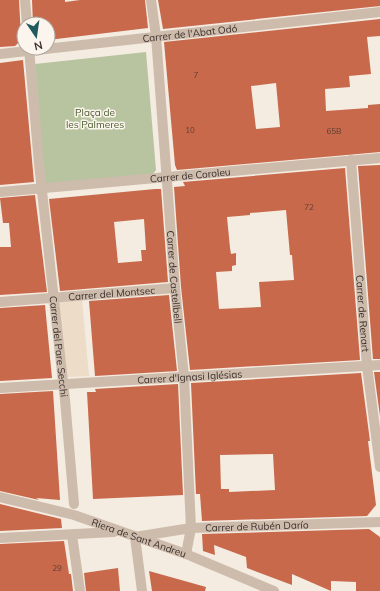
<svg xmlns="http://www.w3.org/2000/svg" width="380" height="591" viewBox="0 0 380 591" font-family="Mulish,sans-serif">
<rect width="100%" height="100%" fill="#f4ebe1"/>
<path fill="#b8c4a0" d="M146 52 156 170 153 174 45 185 35 64Z"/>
<path fill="#ecdcc8" d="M82 299 89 376 65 377 57 301Z"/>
<path fill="#c8694b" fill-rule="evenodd" d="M0 0H19L21 37V40L15 46 0 47Z
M32 0H65V2L80 0H145L148 28 48 40V24H33Z
M158 0H380V6L163 29Z
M380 19V36L367 37 371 74 349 76 350 87 325 89 326 111 368 108V105L380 104V152L177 170 175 165 164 42ZM276 83 280 127 256 129 251 86Z
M23 60 34 182 0 185V63Z
M380 165V359H373L358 166Z
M345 168 360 360 190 370 181 287 174 187 185 186 183 182ZM286 210 290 255H292L294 280 259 282 261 307 219 309 216 272 232 271V266L236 265V253L231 254 230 248 227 217 250 215V213Z
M155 189H161L168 282 60 291 49 199ZM144 219 146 250H141L142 261 118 263 114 222Z
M35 195 47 292 0 295V247H11L9 223H3L0 198Z
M169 295 177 371 95 376 89 301Z
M45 305 52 378 0 381V308Z
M374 372H380V416Z
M361 373 370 441H368L376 505 367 516 202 521 200 494H196L191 383ZM273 454 275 490 229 492V489H221L220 455Z
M178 384 183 495 93 499 87 392H96L95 389Z
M53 391 60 500 36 498 39 500 0 491V394Z
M0 504 61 519 62 528 0 531Z
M369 529 380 537V591H356V582L331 581V591L292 574V585L247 568 246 557 214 545 215 555 203 551 202 534Z
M64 541 69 574H71L73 591H0V544Z
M118 568 120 591H86L84 573Z
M149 571 206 587 205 591H152Z"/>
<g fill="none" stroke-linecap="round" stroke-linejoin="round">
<g stroke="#cdbbac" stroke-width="10">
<path d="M25 0 27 24"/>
<path id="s1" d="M151 0 156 36 175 288 184 377 191 528 186 554"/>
<path id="s2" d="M29 48 39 164 65 400 74 504"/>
<path id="s3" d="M0 54 380 12"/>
<path id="s4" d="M351 160 367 366 380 467"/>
<path id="s5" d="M0 192 380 158"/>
<path id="s6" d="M0 302 175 288"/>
<path id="s7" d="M0 388 380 365"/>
<path id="s8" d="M0 497 74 515 186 554 274 591"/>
<path d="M72 535 80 591"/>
<path d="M0 538 114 532"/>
<path id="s9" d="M142 591 135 537 191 528 380 522"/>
</g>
</g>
<g text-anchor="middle" stroke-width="3" stroke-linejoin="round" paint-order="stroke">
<g font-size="8" fill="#5e3e33">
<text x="196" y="78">7</text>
<text x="190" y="133">10</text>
<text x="334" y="134">65B</text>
<text x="309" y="210">72</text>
<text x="57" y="571">29</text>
</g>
<g font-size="10" fill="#3b302b" stroke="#fbf5ee">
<text dy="4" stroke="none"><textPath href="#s3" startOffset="191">Carrer de l'Abat Odó</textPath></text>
<text dy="4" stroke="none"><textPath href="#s5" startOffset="191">Carrer de Coroleu</textPath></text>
<text dy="4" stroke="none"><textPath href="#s1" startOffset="278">Carrer de Castellbell</textPath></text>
<text dy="4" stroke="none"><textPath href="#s6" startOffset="112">Carrer del Montsec</textPath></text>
<text dy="4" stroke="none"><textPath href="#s4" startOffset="154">Carrer de Renart</textPath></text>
<text dy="4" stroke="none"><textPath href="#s2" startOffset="300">Carrer del Pare Secchi</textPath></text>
<text dy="4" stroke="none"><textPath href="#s7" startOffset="190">Carrer d'Ignasi Iglésias</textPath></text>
<text dy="4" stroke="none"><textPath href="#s9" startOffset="177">Carrer de Rubén Darío</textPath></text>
<text dy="4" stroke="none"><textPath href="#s8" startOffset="145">Riera de Sant Andreu</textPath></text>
</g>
<g font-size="10" fill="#4a5a2e" stroke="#fbf5ee">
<text x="95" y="116">Plaça de<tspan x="95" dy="12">les Palmeres</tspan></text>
</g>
</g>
<g transform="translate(36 36) rotate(167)"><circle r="19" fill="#fbf5ee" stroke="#aea6a0"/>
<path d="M0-3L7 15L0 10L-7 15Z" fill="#1f5a5e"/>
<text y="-6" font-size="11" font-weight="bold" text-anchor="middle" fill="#3b302b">N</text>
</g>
</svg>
